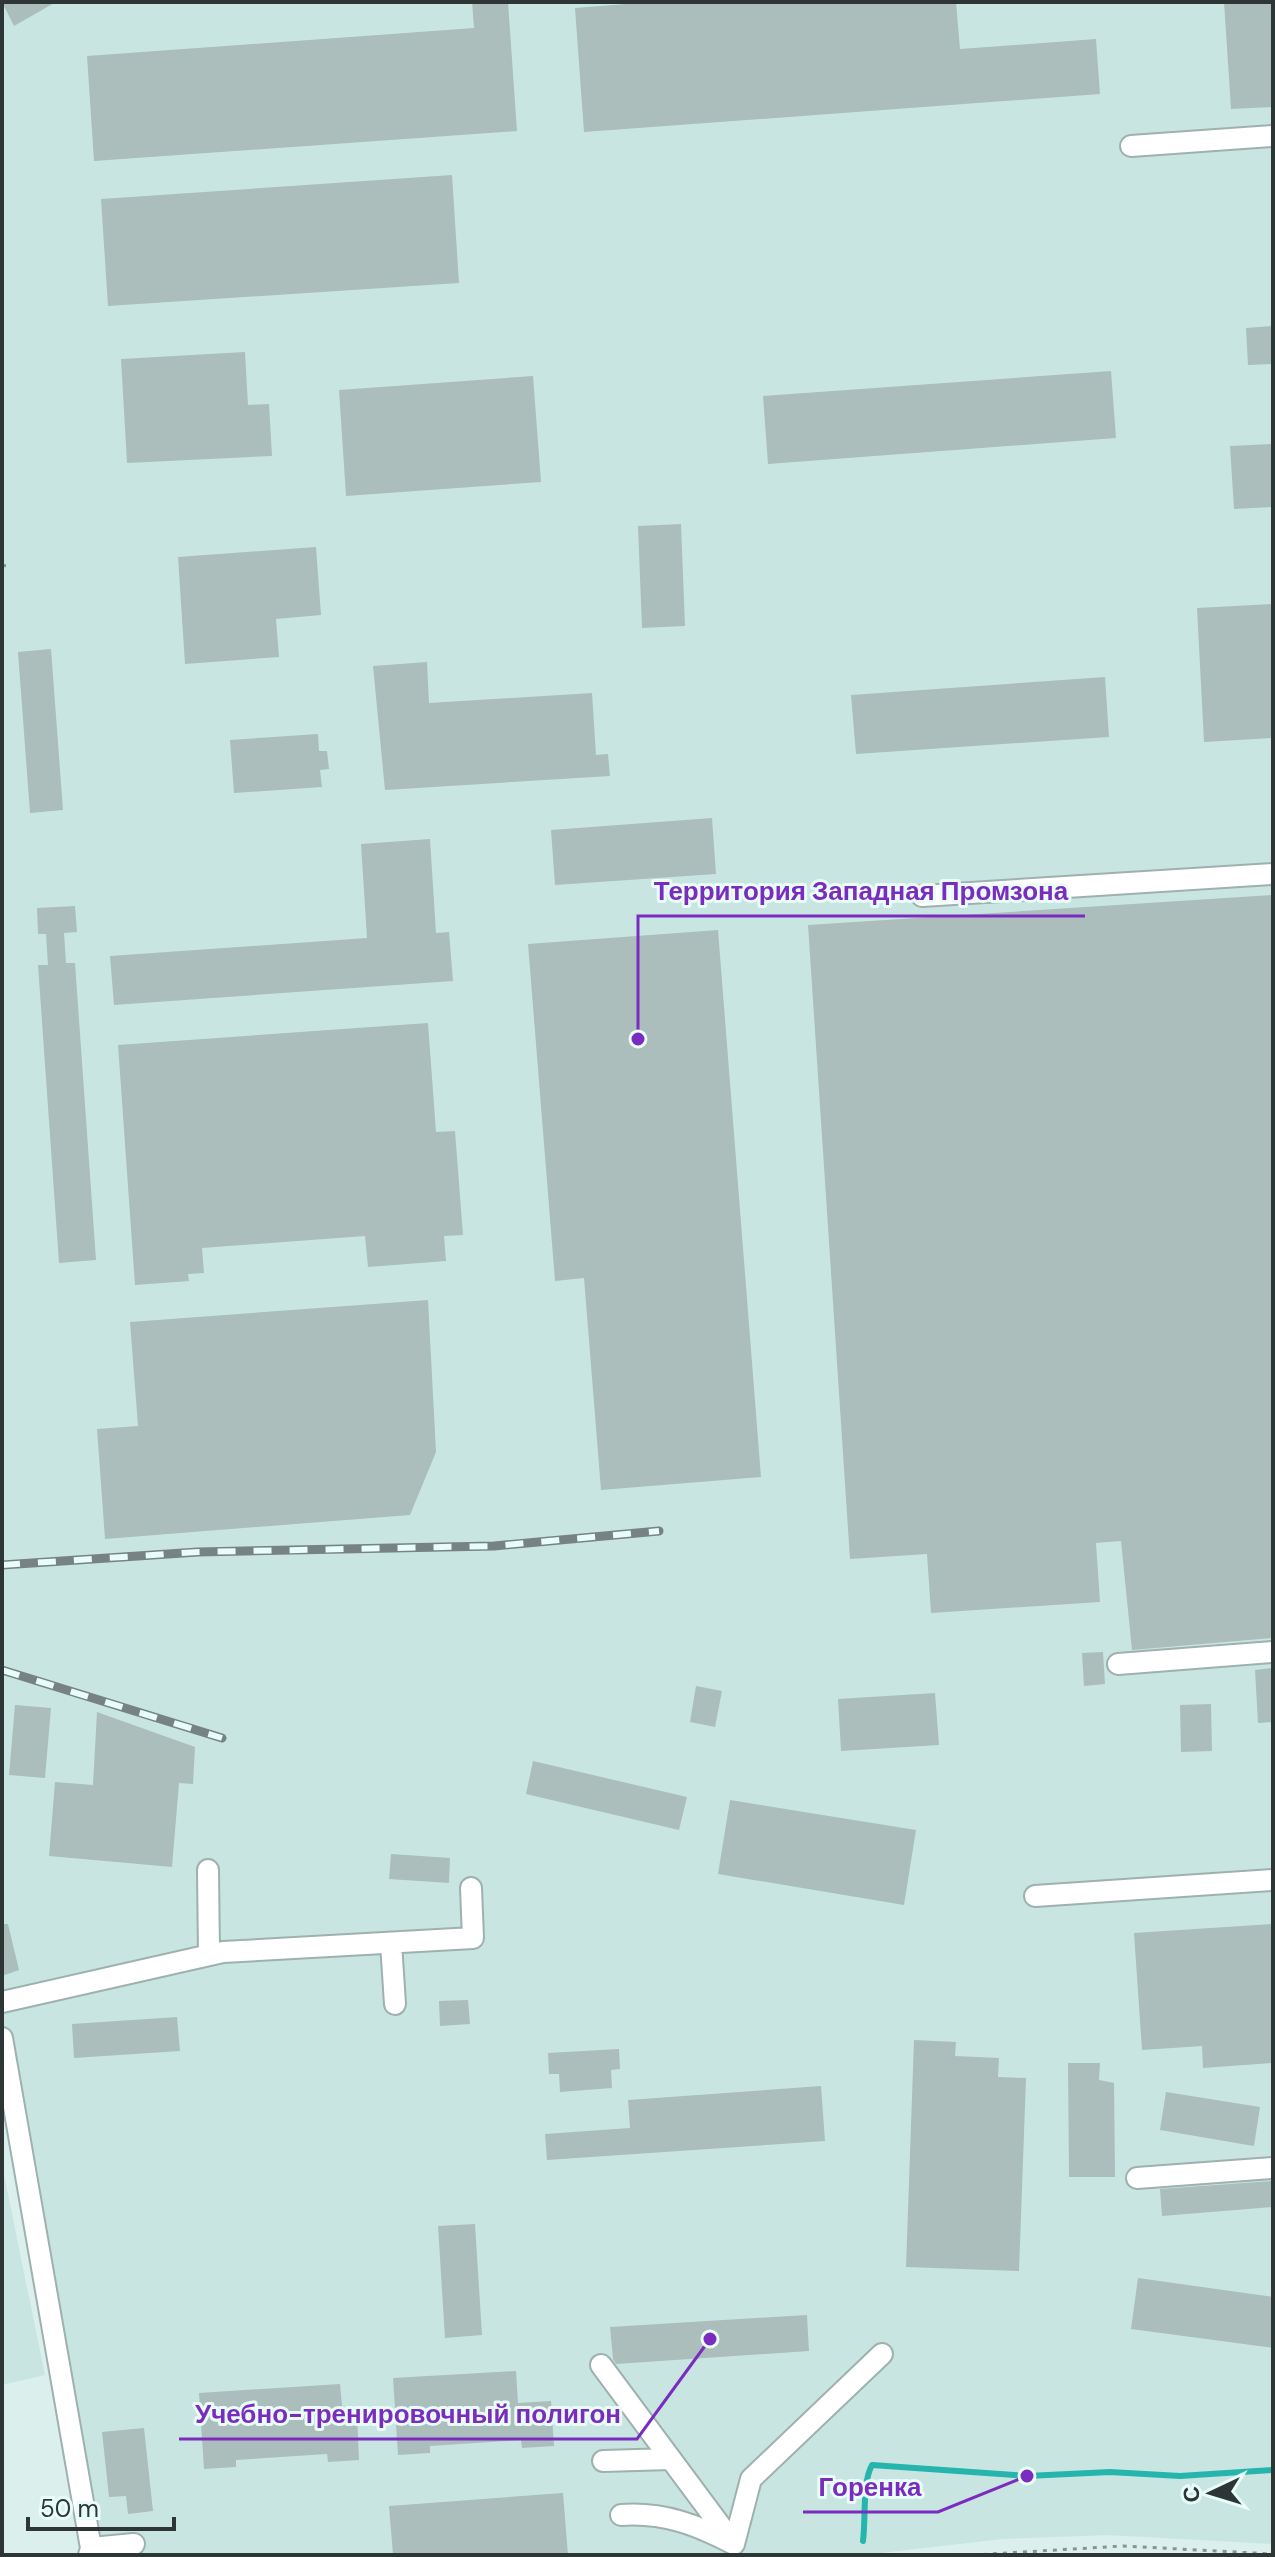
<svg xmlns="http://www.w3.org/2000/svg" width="1275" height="2557" viewBox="0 0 1275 2557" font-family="'DM Sans',sans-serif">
<rect width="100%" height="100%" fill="#dbefed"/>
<path fill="#c8e5e2" d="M2 2H1273V2544L1107 2535 1003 2539 863 2555H106L2 2076Z
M2 2165 45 2375 2 2385Z"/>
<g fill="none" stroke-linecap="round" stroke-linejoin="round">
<path stroke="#25b5ac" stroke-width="6" d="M863 2541C866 2518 862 2483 872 2465L1027 2476 1110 2472 1180 2476 1273 2470"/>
</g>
<path fill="#abbebc" d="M2 2H56L14 26Z
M472 2H508L517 131 94 161 87 56 474 28Z
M652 2H956L960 49 1096 39 1100 94 584 132 575 8Z
M1224 2H1273V107L1231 109Z
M452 175 459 283 108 306 101 199Z
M1273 326V364L1248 365 1246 328Z
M245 352 248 405 269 404 272 456 127 463 121 359Z
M1111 371 1116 438 768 464 763 396Z
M533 376 541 482 346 496 339 390Z
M1273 444V507L1234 509 1230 446Z
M681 524 685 626 642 628 638 526Z
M316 547 321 615 276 619 279 657 185 664 178 557Z
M1273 604V738L1204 742 1197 608Z
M51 649 63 810 30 813 18 652Z
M427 662 429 703 592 693 596 755 608 754 610 776 385 790 373 666Z
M1105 677 1109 737 856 754 851 695Z
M318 734 319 751H327L329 769 320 770 322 787 234 793 230 740Z
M712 818 716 874 555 885 551 830Z
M430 839 436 933 449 932 453 981 114 1005 110 956 367 938 361 844Z
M1273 895V1638L1132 1650 1121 1541 1096 1543 1100 1602 931 1613 927 1554 850 1559 808 925Z
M75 906 77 932 64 933 66 963H75L96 1260 59 1263 38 965H48L46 934H38L37 908Z
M718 930 761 1477 601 1490 584 1278 555 1281 528 944Z
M428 1023 436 1132 455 1131 463 1235 444 1236 446 1261 368 1267 365 1236 202 1248 204 1273 188 1274 189 1281 135 1285 118 1045Z
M428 1300 436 1452 410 1515 105 1539 97 1429 138 1426 130 1322Z
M1103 1652 1105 1684 1084 1686 1082 1653Z
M1273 1668V1722L1258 1723 1255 1670Z
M696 1686 722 1691 715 1727 690 1722Z
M935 1693 939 1745 841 1751 838 1699Z
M1211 1704 1212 1751 1181 1752 1180 1705Z
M15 1705 51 1708 45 1778 9 1775Z
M97 1712 195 1747 193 1784 179 1783 172 1867 49 1856 55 1782 93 1785Z
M533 1761 687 1797 679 1830 526 1794Z
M730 1800 916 1830 904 1905 718 1874Z
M391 1854 450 1858 449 1883 389 1879Z
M2 1924H8L19 1970 2 1976Z
M1273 1924V2063L1203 2068 1202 2046 1142 2050 1134 1933Z
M468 2000 470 2024 440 2026 439 2001Z
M177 2017 180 2051 74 2058 72 2024Z
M914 2040 956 2042 955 2056 999 2058 998 2077 1026 2078 1019 2271 906 2267Z
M619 2049 620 2069 611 2070 612 2088 560 2092 559 2074H549L548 2053Z
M1068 2063H1100L1099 2080 1114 2083 1115 2177H1069Z
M821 2086 825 2141 547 2160 545 2134 630 2128 628 2100Z
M1166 2092 1260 2107 1254 2146 1160 2130Z
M1273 2181V2207L1162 2216 1160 2189Z
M475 2224 482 2335 445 2338 438 2226Z
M1138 2278 1273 2297V2348L1131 2329Z
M807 2315 809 2351 616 2364 613 2359 610 2327Z
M516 2371 518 2403 551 2401 554 2446 522 2448 521 2440 430 2446V2453L398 2455 393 2378Z
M340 2384 343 2416 357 2415 359 2460 328 2462 327 2454 236 2460V2467L204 2469 199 2393Z
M144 2428 153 2511 128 2514 126 2496 109 2497 102 2432Z
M563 2493 568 2555H393L389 2506Z"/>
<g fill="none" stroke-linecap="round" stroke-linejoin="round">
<defs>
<path id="minor" d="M1131 146 1273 136
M922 896 1273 874
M1118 1664 1273 1652
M208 1870 209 1955
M1035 1896 1273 1880
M391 1943 395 2004
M2 2002 223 1952 473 1938 471 1888
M2 2038 91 2548 89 2555
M1137 2178 1273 2168
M601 2365 731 2540
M603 2461 671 2459
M621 2515C664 2512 697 2525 734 2544L751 2479 882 2354
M91 2548 134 2544"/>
</defs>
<use href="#minor" stroke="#9eb1af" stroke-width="24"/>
<path stroke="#869493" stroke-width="3" stroke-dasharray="4 6" stroke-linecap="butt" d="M2 566 12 565
M973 2555 1123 2546 1273 2554"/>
<use href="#minor" stroke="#fff" stroke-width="20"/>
<defs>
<path id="rail" d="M2 1565 198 1552 494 1546 659 1531
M2 1670 222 1738"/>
</defs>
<use href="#rail" stroke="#768382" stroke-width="9"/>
<use href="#rail" stroke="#e8fcfa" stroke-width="6" stroke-dasharray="18" stroke-linecap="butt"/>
</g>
<path fill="none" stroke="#7b2cbf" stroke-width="3" d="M638 1039L638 916H1085M710 2339L637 2439H179M1027 2476L938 2512H803"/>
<g fill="#7b2cbf" stroke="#e8fcfa" stroke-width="3">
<circle cx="638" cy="1039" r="8"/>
<circle cx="710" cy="2339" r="8"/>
<circle cx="1027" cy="2476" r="8"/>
</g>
<g font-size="26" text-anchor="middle" font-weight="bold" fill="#7b2cbf" stroke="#e8fcfa" stroke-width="6" stroke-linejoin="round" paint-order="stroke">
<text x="861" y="900">Территория Западная Промзона</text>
<text x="408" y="2423">Учебно-тренировочный полигон</text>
<text x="870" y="2496">Горенка</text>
</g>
<rect width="1275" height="2557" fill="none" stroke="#2e3535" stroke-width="8"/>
<g transform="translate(1211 2493) rotate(266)" stroke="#e8fcfa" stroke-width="6" paint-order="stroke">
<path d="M0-6L14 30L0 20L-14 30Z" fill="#2e3535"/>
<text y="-12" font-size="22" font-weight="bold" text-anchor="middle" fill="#2e3535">С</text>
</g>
<path d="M28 2517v12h146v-12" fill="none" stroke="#2e3535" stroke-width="4"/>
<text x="40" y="2517" font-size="24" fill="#2e3535" stroke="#e8fcfa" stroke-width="6" paint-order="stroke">50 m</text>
</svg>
